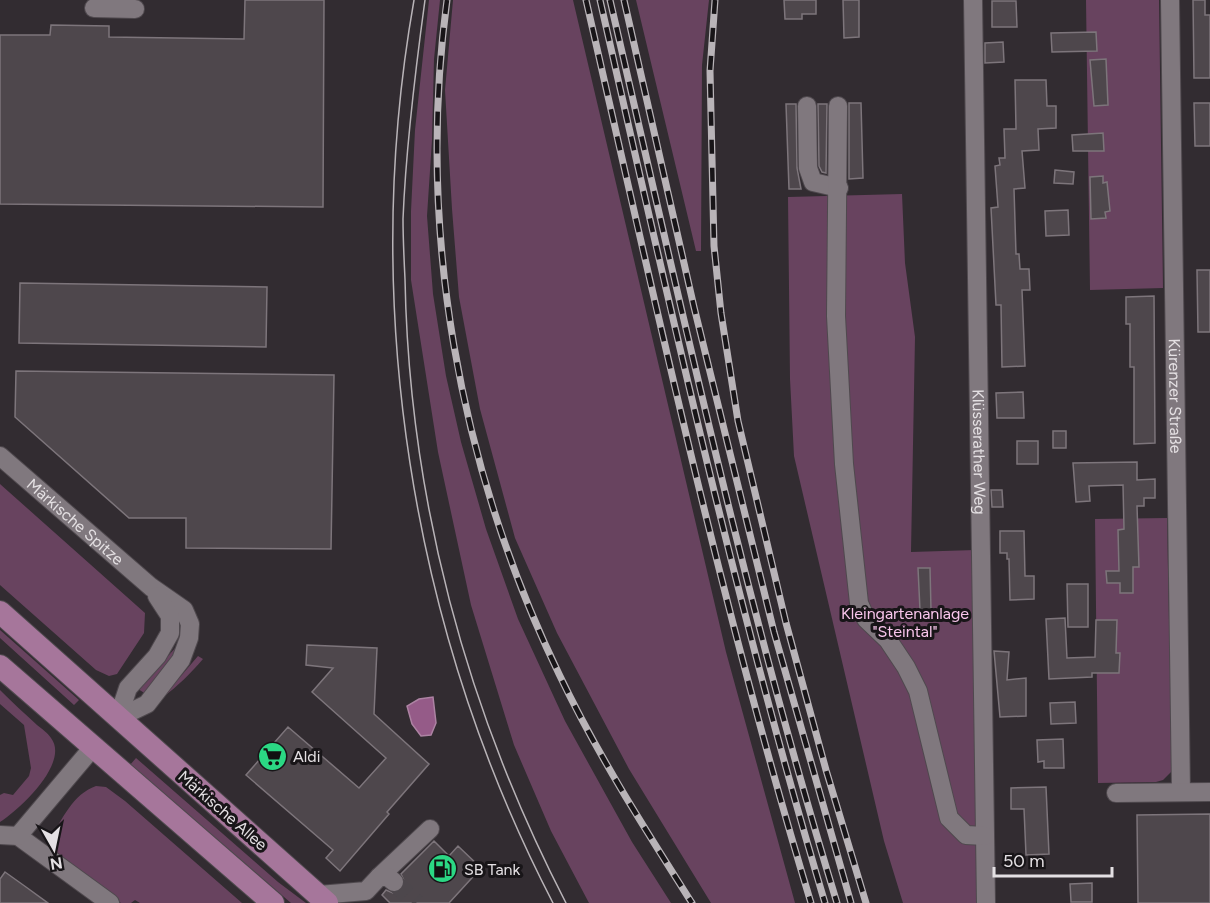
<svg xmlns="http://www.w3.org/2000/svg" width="1210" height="903" viewBox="0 0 1210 903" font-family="Figtree,sans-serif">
<rect width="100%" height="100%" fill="#322c31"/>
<path fill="#68435f" d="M429 0H440L434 59 432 140 427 216 433 294 446 376 461 442 486 529 518 619 565 721 632 842 671 903H589L551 831 514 745 471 605 438 452 411 280V211L415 130Z
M453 0H573L726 652 795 903H711L629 769 557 633 515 538 480 409 459 297 452 209 445 90Z
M636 0H709L702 65 701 251H696Z
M1086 0H1159L1163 288 1090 290Z
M902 194 905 263 915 337 911 552 975 550 980 903H903L884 841 794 456 790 379 788 197Z
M0 484 145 613 144 633 117 674 109 676 96 670 0 585Z
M1167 518 1172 771 1163 780 1156 782 1098 783 1095 519Z
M0 630 79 700 74 705 0 638Z
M178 645 181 646 146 694 138 689Z
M198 656 203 659C191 673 178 686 163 697Z
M0 690C12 702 25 714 37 725 42 729 48 733 51 738 70 763 19 810 0 822V795L4 793 13 795 29 776 31 768 24 725 0 704Z
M136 758 278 882 306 903H291L130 765Z
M96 786 106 787 125 801 242 903H140L135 900 131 903H121L54 855 56 850 51 845 50 840C62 819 73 794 96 786Z"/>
<path fill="#955b88" stroke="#ad83a3" stroke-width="1.5" d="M433 697 436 723 431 735 421 736 412 724 407 706 419 699Z"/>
<path fill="#4e474c" stroke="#7d757b" stroke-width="1.5" d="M245 0H324L323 207 0 204V35H50L51 25 109 26V37L244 39Z
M784 0H816V14H802V19H785Z
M843 0H859V37L844 38Z
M1193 0H1205V15H1210V78H1194Z
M992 1H1016L1017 27H992Z
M1096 32 1097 51 1052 52 1051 33Z
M1003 42 1004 62 985 63V43Z
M1106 59 1108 105 1094 106 1090 60Z
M1015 80H1046L1047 106H1056V128L1038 129 1039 150 1022 151 1025 188 1014 189 1016 254H1019L1020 269H1029L1030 290H1022L1025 366 1002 367 1001 305H996L991 208 998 207 995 166 1000 165 999 158H1005L1004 129H1016Z
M849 103H861L863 178 849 179Z
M1194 103H1210V146H1195Z
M786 104H796L797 168 801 189H789Z
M818 104H827L826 173 822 172 819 166Z
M1103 133 1104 151H1073L1072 135Z
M1055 170 1074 172 1073 184 1054 183Z
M1103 176V183L1107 182 1110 211 1105 212 1106 218 1091 219 1090 177Z
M1068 210 1069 235 1046 236 1045 211Z
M1197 270H1210V332H1198Z
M20 283 267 287 266 347 19 343Z
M1154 296 1155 443 1134 444V367H1130V324H1126V297Z
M16 371 334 375 331 549 186 548V518H129L15 417Z
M1023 392 1024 418H997L996 393Z
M1053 431H1066V448H1053Z
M1017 441H1038V464H1017Z
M1137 462V480L1155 479V498H1144V506H1137L1139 567H1133V593H1120V583H1107L1106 571H1119L1118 530 1124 529 1123 485 1089 486 1090 501 1076 502 1073 463Z
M991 490H1002L1003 507H992Z
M1000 531H1024L1025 576H1034V599L1010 600 1009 559H1007V553H1000Z
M918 568H930L931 610H920Z
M1067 584H1088V627H1068Z
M1065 618 1067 658 1095 657 1096 620H1117L1116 653H1120L1119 673H1092V677L1049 679 1046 619Z
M307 645 377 648 374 714 429 764 387 812 389 814 340 871 326 858 333 850 246 775 288 727 359 788 386 758 312 692 333 668 306 665Z
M994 651 1009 652 1007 680 1026 678V716L1000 717Z
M1075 702 1076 723 1051 724 1050 703Z
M1063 739 1064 768H1044V761L1038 762 1037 740Z
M1046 787 1049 854 1026 855 1024 809H1011V788Z
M1210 814V903H1138L1137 815Z
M434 841 449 856 458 846 481 868 449 903H390L382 895 386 890 393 893 402 890 405 883 401 874Z
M5 872 26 887 48 903H0V879Z
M1092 883V902H1071L1070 884Z"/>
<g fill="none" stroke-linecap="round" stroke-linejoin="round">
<path stroke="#4d474c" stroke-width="18" stroke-dasharray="18 9" stroke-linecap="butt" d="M394 882 416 903"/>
<defs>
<g id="minor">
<path id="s1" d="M973 0 986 903"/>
<path id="s2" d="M1170 0 1181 792"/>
<path d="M94 8 135 9"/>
<path d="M807 106 808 168 813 182 839 188"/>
<path d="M838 106 836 316 844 464 859 603 866 619 888 640 906 667 918 691 949 818 966 835 985 836"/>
<path id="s3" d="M0 456 151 587 184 610 190 624 189 638 181 660 147 704 118 718"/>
<path d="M118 718 128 688 157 656 170 633V616L157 596"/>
<path d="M1116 793 1210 792"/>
<path d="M0 835 18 836 110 903"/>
<path d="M18 836 94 746"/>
<path d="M379 877 430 829"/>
<path d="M319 895 366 891 379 877H388L394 882"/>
</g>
<path id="major" d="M0 612 327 903
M0 666 273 903"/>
</defs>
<use href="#minor" stroke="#4f494e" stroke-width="20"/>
<use href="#major" stroke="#4f494e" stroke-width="24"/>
<use href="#minor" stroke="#80787e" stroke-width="18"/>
<use href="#major" stroke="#a6769b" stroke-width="22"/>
<path stroke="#b9b4b8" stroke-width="1.5" d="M414 0C360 305 411 629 553 903
M425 0C415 73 406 145 403 219 403 239 404 259 405 279 409 497 466 710 566 903"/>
<defs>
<path id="rail" d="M447 0C416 229 459 467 559 674 597 754 645 829 692 903
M586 0C655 302 721 606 811 903
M600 0C669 303 736 606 825 903
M610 0C680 302 746 606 837 903
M624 0 694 307 774 632 851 903
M715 0 710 71 714 246 721 313 738 421 786 623 826 770 866 903"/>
</defs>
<use href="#rail" stroke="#b9b4b8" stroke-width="7"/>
<use href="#rail" stroke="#181518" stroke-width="4.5" stroke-dasharray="14" stroke-linecap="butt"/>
</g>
<defs>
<symbol id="supermarket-disc" viewBox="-11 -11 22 22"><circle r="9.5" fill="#2bd884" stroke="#181518"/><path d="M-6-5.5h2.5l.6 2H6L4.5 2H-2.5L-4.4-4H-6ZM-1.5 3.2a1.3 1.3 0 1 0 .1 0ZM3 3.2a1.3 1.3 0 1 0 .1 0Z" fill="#111"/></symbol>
<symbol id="fuel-disc" viewBox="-11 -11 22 22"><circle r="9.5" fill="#2bd884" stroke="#181518"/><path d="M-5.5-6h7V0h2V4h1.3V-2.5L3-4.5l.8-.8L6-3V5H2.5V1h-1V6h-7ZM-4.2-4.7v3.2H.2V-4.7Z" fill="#111"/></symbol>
</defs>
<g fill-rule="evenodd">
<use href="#supermarket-disc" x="256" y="740" width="33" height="33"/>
<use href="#fuel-disc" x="426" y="852" width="33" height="33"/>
</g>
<g text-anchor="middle" stroke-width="6" stroke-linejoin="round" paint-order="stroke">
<g font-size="16" fill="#e4e0e3" stroke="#181518">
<text dy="6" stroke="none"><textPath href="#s2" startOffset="396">Kürenzer Straße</textPath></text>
<text dy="6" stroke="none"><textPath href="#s1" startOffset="452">Klüsserather Weg</textPath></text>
<text dy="6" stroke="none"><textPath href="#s3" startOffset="100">Märkische Spitze</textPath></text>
<text transform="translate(223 810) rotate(41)" y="6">Märkische Allee</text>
</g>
<g font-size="16" fill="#f9c6ec" stroke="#181518">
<text x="905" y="619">Kleingartenanlage<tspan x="905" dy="18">"Steintal"</tspan></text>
</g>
<g font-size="16" fill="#e4e0e3" stroke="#181518" text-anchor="start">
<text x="293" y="762">Aldi</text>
<text x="464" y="875">SB Tank</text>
</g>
</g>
<g transform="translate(54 849) rotate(171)" stroke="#181518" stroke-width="4.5" paint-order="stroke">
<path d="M0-4.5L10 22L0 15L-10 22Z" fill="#e4e0e3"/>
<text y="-9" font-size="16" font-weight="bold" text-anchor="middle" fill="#e4e0e3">N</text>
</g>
<path d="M994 867v9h118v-9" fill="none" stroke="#e4e0e3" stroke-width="3"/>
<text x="1003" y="867" font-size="18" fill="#e4e0e3" stroke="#181518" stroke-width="4.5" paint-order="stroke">50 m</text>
</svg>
